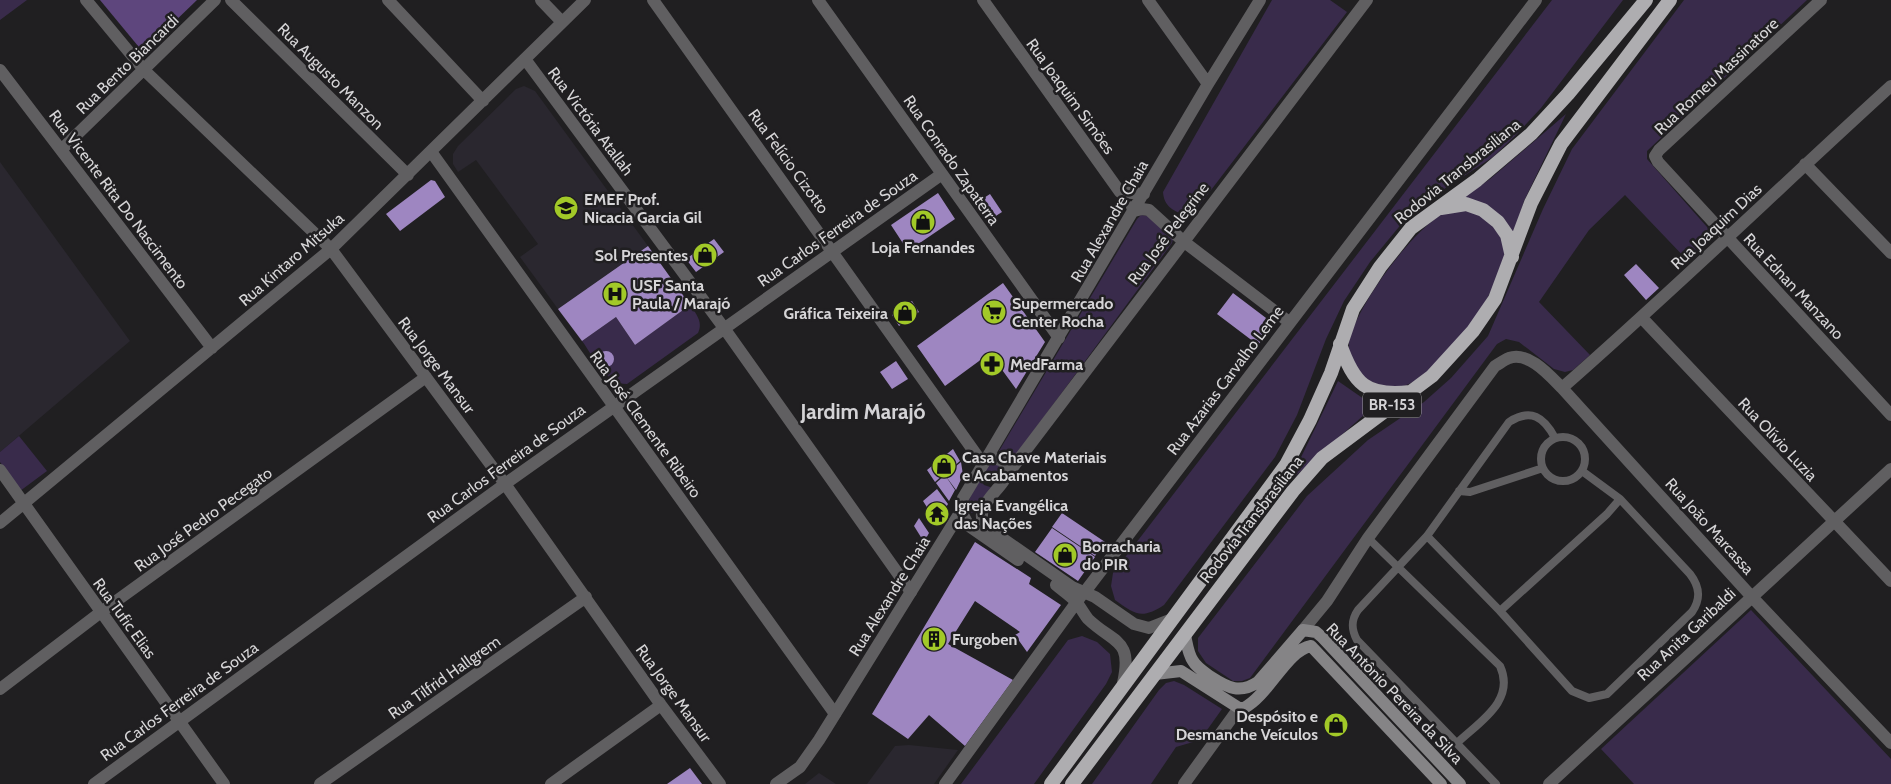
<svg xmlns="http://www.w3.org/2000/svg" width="1891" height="784" viewBox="0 0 1891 784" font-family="Cabin,sans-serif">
<rect width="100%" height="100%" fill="#201f21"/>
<path fill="#2a272f" d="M524 86 535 91 648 246 558 309 520 257 538 244 476 160 458 172 453 164V154L458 146 516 89Z
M0 162 130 341 0 452Z
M909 745 958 750 934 784H867L895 746Z
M819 773 836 784H805Z"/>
<path fill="#392b4b" d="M0 0H27L0 20Z
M1272 0H1330L1347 12 1195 211 1184 215C1172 210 1164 206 1163 192Z
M1552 0H1623L1541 108 1516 135 1493 157 1441 191 1403 222 1370 262 1344 301 1326 339 1297 415 1275 457 1164 605C1141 620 1135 614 1115 600L1111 586 1113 573Z
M1684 0H1807L1647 151V159L1707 227 1711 237 1689 262 1625 195 1589 230 1539 302 1590 355 1573 370 1565 372 1554 369 1519 342 1506 339 1497 344 1250 678 1242 681H1233L1206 663 1198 651V638L1307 496 1368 440 1424 402 1451 378 1488 336 1543 209 1572 149Z
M1566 114 1524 201 1514 234 1464 197 1490 179Z
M1463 208C1477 214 1494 220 1502 235 1521 271 1441 371 1409 384 1396 390 1385 387 1372 382 1358 375 1347 358 1349 342 1355 308 1415 225 1448 211 1452 209 1458 209 1463 208Z
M1141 215 1148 216 1173 239 1172 243 1013 459 999 451 1137 219Z
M690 305C697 315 703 322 698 333L627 384C605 384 594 357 582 341L616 317 635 345Z
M1338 381 1374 406 1289 482Z
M19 436 47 471 20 491 0 462V452Z
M991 461 1005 469 996 481 989 480 984 472Z
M979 478 984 485 993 488 978 511 971 513 965 509Z
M1751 610 1891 759V784H1634L1601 749Z
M1082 636 1097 642 1110 654 1112 672 1106 684 1034 784H961L1068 640Z
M1174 681 1184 685 1222 709 1200 740 1176 747 1151 784H1092L1159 690 1166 683Z"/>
<path fill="#5e467d" d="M100 0H197L143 52Z"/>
<path fill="#9e86c1" d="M431 180 435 181 445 197 400 231 386 214Z
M938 193 955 219 908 251 891 225Z
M990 194 1002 212 988 221 976 203Z
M714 239 724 252 696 272 686 259Z
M648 246 690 305 635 345 616 317 582 341 558 309Z
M1636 264 1659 288 1646 300 1624 275Z
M1003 283 1045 342 1016 389 1000 367 993 372 985 361 992 356 990 353 945 386 917 346Z
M1233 293 1274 324 1258 345 1217 314Z
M912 301 919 312 899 326 892 315Z
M598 359a8 8 0 1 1 16 0a8 8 0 1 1-16 0Z
M896 361 908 379 892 389 880 372Z
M953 449 960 461 945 474 943 473 944 474 935 482 927 470Z
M961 462 963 475 956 490 945 475Z
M945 475 955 490 949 501 936 483Z
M937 489 948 504 937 523 923 501Z
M1062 513 1105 542 1095 556 1052 527Z
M919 518 929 533 924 542 914 526Z
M1052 528 1095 557 1078 581 1035 552Z
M975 542 1031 578 1029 584 1061 605 1027 652 1015 635 1020 632 975 601 948 644 1013 680 965 746 929 715 908 739 872 714Z
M690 768 702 784H667Z"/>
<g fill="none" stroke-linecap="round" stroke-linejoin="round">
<path stroke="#605f61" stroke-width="8" d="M1541 459a22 22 0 1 1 44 0a22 22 0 1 1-44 0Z
M1459 491 1470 492 1543 468
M1427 536 1500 611 1572 691 1589 698 1607 694 1692 612C1701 599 1700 587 1690 574L1620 499 1582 471
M1368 538 1500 666C1516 701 1479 722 1457 743
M1500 611 1607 514 1620 499
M1496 784 1357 640C1351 629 1351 620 1358 610L1427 536 1509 422C1531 408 1544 417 1555 438"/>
<path stroke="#605f61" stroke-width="12" d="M86 0 144 70 331 249 505 484 661 705 720 784
M231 0 408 175
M388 0 483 101
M541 0 562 22
M653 0 983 464
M818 0 1059 338
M983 0 1120 192 1144 194
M1148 0 1208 84
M1821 0 1659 150 1655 156 1658 162 1891 415
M525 59 724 328 911 592
M0 70 212 348
M61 150 215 0
M432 153 835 714
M1805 164 1891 253
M1132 207 1134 211 1142 209 1149 210 1183 241 1289 322
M1642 318 1891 581
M1562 388C1674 290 1781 186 1891 86
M988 456 1208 84 1260 0
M0 470 224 784
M1007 475 1367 0
M0 523 331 249 585 0
M1084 593 1536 0
M1303 630 1327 601 1368 538 1495 366C1499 364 1504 360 1509 358 1529 351 1550 376 1562 388L1751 596 1891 743
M0 689 101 612 426 377
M94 784 505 484 942 174
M320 784 586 597
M551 784 661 705
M1184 784 1239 708
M1549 784 1891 469"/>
<path stroke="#605f61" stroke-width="12" d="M961 511 969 526 1018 560
M1056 585C1063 591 1071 596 1077 603 1081 608 1084 614 1088 619 1114 644 1133 638 1123 683
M776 784 800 767 819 740 961 511 963 498 988 456 1003 461 1008 471C1005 489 970 506 986 527L1072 587 1095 597 1134 624 1149 628 1172 619
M945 784 1081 596"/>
<path stroke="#858486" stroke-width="12" d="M1303 630 1316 632 1322 637 1460 784
M1185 635C1187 644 1188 654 1193 661 1197 668 1204 672 1211 677 1228 688 1240 694 1258 682L1303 630
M1155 674 1181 671 1239 708H1244C1269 695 1287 650 1311 646L1441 784"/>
<path stroke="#aeadb0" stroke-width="14" d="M1441 208 1466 204 1483 210 1498 222 1507 235 1512 257
M1340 344C1354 384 1366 397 1410 392
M1051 784 1286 465 1310 420 1331 373 1353 309 1380 267 1411 228 1477 180 1531 134 1568 94 1646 0
M1072 784 1293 491 1322 458 1432 376 1473 331 1495 299 1531 203 1561 144 1670 0"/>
</g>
<defs>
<symbol id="school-disc" viewBox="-11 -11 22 22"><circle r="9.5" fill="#a2c928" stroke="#201f21"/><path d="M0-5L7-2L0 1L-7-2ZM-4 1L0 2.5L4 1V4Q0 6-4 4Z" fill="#111"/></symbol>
<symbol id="shop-disc" viewBox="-11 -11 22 22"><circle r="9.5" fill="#a2c928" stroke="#201f21"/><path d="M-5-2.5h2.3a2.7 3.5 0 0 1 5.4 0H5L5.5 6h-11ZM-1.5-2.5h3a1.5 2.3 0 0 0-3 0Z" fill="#111"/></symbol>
<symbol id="hospital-disc" viewBox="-11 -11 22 22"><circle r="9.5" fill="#a2c928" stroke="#201f21"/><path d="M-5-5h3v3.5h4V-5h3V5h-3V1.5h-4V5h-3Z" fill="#111"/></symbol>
<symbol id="supermarket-disc" viewBox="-11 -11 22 22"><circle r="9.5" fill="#a2c928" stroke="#201f21"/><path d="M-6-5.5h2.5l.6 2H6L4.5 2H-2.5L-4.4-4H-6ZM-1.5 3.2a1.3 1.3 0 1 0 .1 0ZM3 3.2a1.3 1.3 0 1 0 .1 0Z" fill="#111"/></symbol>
<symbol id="pharmacy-disc" viewBox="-11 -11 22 22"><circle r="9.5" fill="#a2c928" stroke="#201f21"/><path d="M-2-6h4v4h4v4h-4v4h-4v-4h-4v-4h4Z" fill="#111"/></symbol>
<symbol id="temple-disc" viewBox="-11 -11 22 22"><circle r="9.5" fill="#a2c928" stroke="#201f21"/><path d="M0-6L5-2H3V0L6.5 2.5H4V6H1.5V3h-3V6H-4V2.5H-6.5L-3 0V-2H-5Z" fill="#111"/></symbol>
<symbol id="building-disc" viewBox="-11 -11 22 22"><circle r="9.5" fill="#a2c928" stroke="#201f21"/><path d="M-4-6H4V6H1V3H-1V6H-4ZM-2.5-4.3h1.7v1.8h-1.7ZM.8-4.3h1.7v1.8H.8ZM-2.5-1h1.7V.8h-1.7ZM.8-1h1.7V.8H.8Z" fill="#111"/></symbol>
</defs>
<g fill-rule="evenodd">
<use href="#school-disc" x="552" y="194" width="28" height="28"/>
<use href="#shop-disc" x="909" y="208" width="28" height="28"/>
<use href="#shop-disc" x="691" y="241" width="28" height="28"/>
<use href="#hospital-disc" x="601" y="280" width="28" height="28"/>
<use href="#supermarket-disc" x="980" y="298" width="28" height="28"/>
<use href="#shop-disc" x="891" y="299" width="28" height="28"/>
<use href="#pharmacy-disc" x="978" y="350" width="28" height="28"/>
<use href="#shop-disc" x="930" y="452" width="28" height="28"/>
<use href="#temple-disc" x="923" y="500" width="28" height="28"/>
<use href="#shop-disc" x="1051" y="541" width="28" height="28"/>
<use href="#building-disc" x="920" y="625" width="28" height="28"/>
<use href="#shop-disc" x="1322" y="711" width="28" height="28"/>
</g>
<g text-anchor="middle" stroke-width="5" stroke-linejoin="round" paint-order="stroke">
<rect fill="#201f21" stroke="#9f9ea0" stroke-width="1" x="1363" y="392.5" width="58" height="25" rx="4"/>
<g font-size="15" font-weight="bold" fill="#d6d5d7">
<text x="1392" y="410">BR-153</text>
</g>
<g font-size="16" fill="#d6d5d7" stroke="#201f21">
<text transform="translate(127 64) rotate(-44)" y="6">Rua Bento Biancardi</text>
<text transform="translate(331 76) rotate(45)" y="6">Rua Augusto Manzon</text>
<text transform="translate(1716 76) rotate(-43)" y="6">Rua Romeu Massinatore</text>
<text transform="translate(1071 96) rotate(54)" y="6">Rua Joaquim Simões</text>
<text transform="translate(591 121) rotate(53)" y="6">Rua Victória Atallah</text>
<text transform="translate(952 160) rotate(55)" y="6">Rua Conrado Zapaterra</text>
<text transform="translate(789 161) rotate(54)" y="6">Rua Felício Cizotto</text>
<text transform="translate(1457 171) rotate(-39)" y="6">Rodovia Transbrasiliana</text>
<text transform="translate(119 199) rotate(53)" y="6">Rua Vicente Rita Do Nascimento</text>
<text transform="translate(1109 221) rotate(-60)" y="6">Rua Alexandre Chaia</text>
<text transform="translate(1716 226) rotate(-43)" y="6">Rua Joaquim Dias</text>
<text transform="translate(837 228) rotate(-35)" y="6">Rua Carlos Ferreira de Souza</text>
<text transform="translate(1168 233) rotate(-53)" y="6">Rua José Pelegrine</text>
<text transform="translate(291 259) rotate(-41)" y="6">Rua Kintaro Mitsuka</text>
<text transform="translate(1794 286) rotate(47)" y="6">Rua Ednan Manzano</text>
<text transform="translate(437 365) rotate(53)" y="6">Rua Jorge Mansur</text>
<text transform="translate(1225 380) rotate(-53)" y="6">Rua Azarias Carvalho Leme</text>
<text transform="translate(646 424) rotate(54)" y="6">Rua José Clemente Ribeiro</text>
<text transform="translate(1778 439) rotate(47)" y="6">Rua Olívio Luzia</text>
<text transform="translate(506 463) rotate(-36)" y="6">Rua Carlos Ferreira de Souza</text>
<text transform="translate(203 519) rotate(-36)" y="6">Rua José Pedro Pecegato</text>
<text transform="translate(1251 519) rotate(-52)" y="6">Rodovia Transbrasiliana</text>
<text transform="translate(1710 526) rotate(48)" y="6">Rua João Marcassa</text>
<text transform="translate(889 596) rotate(-58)" y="6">Rua Alexandre Chaia</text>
<text transform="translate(125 618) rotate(54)" y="6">Rua Tufic Elias</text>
<text transform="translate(1686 634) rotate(-43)" y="6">Rua Anita Garibaldi</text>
<text transform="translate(444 677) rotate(-35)" y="6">Rua Tilfrid Hallgrem</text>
<text transform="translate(674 693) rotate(54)" y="6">Rua Jorge Mansur</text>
<text transform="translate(1395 693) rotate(46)" y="6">Rua Antônio Pereira da Silva</text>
<text transform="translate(179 701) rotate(-36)" y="6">Rua Carlos Ferreira de Souza</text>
</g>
<g font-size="16" font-weight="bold" fill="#d6d5d7" stroke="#201f21" text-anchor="start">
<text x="584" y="205">EMEF Prof.<tspan x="584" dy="18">Nicacia Garcia Gil</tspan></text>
<text x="923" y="253" text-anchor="middle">Loja Fernandes</text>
<text x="688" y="261" text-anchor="end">Sol Presentes</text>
<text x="632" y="291">USF Santa<tspan x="632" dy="18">Paula / Marajó</tspan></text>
<text x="1012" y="309">Supermercado<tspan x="1012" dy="18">Center Rocha</tspan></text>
<text x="888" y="319" text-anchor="end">Gráfica Teixeira</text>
<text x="1010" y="370">MedFarma</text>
<text x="962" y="463">Casa Chave Materiais<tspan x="962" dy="18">e Acabamentos</tspan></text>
<text x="954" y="511">Igreja Evangélica<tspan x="954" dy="18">das Nações</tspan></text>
<text x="1082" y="552">Borracharia<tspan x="1082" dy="18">do PIR</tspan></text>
<text x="952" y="645">Furgoben</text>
<text x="1318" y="722" text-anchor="end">Despósito e<tspan x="1318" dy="18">Desmanche Veículos</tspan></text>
</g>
<g font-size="21" font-weight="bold" fill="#d4d3d6" stroke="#201f21">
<text x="863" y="419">Jardim Marajó</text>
</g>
</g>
</svg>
